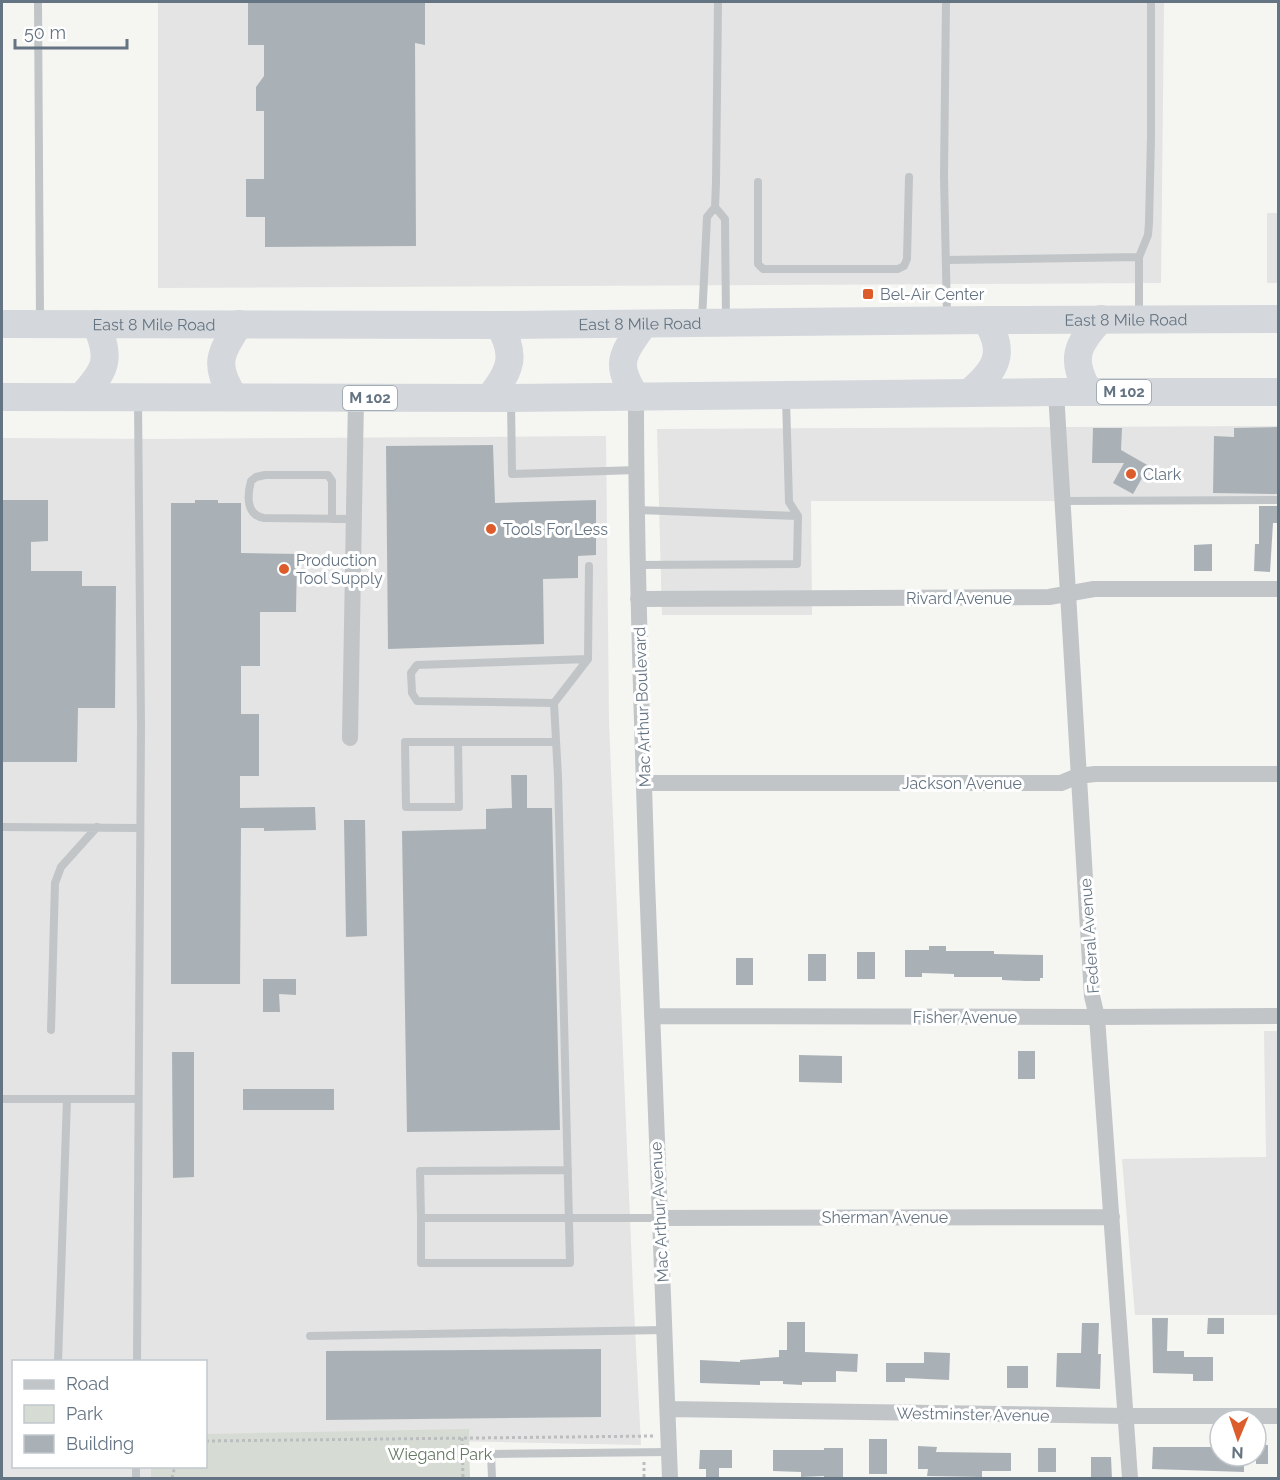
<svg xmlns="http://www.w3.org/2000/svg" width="1280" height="1480" viewBox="0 0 1280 1480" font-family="Raleway,sans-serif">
<rect width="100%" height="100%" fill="#f5f5f2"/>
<path fill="#e3e4e3" d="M158 2H1164L1161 283 158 288Z
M1267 213H1278V283H1267Z
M1278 426V501H811L812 615H662L657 429Z
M606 436 609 723 633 1289 641 1445 206 1436V1362H14V1466L151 1467V1478H2V438L155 439Z
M1264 1031H1278V1315H1135L1122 1159 1266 1157Z"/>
<path fill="#d6dcd3" d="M469 1429 470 1478H151V1467L206 1466V1434Z"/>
<path fill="#aab1b6" d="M248 2H425V45L415 43 416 246 265 247V217H246V179H264V111H256V87L264 76V45H248Z
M1278 427V494L1213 493 1214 436 1234 437V428Z
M1093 428H1122L1121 450 1149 466 1133 494 1113 483 1124 463H1092Z
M493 445 495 503 596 500V555L578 556V578L543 579 544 644 388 649 386 446Z
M2 500H48V541L31 542V571H82V586H116L115 708H78L77 762H2Z
M195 500H218V503H241V553L297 554 296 612H260V666H241V714H259V776H240V808L315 807 316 830 264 831V828H241L240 984H171V503H195Z
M1259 506H1278V523H1273L1270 572 1254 571 1255 544H1259Z
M1212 544V571H1194V545Z
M511 775H527V808H552L560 1130 407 1132 402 831 486 829V809L512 808Z
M344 820H365L367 936 346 937Z
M929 946H946V951H994V954L1043 955V978H1040V981H1026L1002 980V977H954V974L922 973V977H905V950H929Z
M857 952H875V979H857Z
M808 954H826V981H808Z
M736 958H753V985H736Z
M263 979H296V995L279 994 280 1012H263Z
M1018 1051H1035V1079H1018Z
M172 1052H194V1177L173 1178Z
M799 1055 842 1056V1083L799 1082Z
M243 1089H334V1110H243Z
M1152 1318H1168L1167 1351H1184V1357H1213V1381H1193V1374L1153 1373Z
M1208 1318H1224V1334H1207Z
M787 1322H805V1352L858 1354 857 1372 836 1371V1382H802V1385L783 1384V1381H760V1385L700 1383V1360L740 1362V1360L779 1357V1350H787Z
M1082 1323H1099L1098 1354H1101L1100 1389 1056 1387 1057 1353H1081Z
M601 1349V1417L326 1420V1351Z
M924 1352 950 1353 949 1380 905 1378V1382H886V1363H924Z
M1007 1366H1028V1388H1007Z
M869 1439H887V1474H869Z
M1256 1444 1268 1445V1464H1256Z
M918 1446 937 1447 936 1452 1011 1453V1471H982V1477L927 1476 928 1469H918Z
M1153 1447H1220V1456H1244V1472L1152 1469Z
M824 1448H843V1479H824V1476L801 1477V1472L773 1471V1450H824Z
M1038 1448H1056V1472H1038Z
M700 1450H732V1468H719V1479H706V1469H699Z
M1091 1457H1111L1112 1479H1091Z"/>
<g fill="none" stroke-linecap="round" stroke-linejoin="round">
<path stroke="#bbbdbf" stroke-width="3" stroke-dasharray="3 3" stroke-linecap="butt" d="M462 1438 463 1478
M206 1441 654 1436
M644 1462V1478
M172 1478 175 1466"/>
<path stroke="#c1c5c8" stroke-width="8" d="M38 2 40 319
M946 2 944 176 947 316
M758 182V264L763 269H898L904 266 907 259 909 177
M715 207 725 219 726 320
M1139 257 1148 235 1149 223 1151 137V2
M946 260 1139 257V316
M702 320 707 217 715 207 716 183 718 2
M511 401 512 474 637 470
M1062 501 1278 500
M638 510 798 516
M332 519V481L328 475H265L256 477 251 481C247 496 246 515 264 518L354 519
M638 565 797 564 798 516 789 502 786 399
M554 703 588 659
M458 742 459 807H406L405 742H556
M2 827 140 828
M51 1030 55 883 61 867 97 827
M2 1099H138
M568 1170 420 1171 421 1218H658
M421 1218V1263H570L558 777 554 703 417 701 412 693 411 673 417 665 588 659 589 566
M310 1336 664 1330
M58 1362 67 1099
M137 1362 141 726 138 402
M136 1478V1466
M492 1478 491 1454 669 1452"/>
<path stroke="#c1c5c8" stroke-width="16" d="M1056 392 1092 996 1097 1017 1130 1478
M636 397C636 558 642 720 647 881 654 1080 661 1279 670 1478
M638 599 1049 597 1094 589H1278
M350 738 356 398
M644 783H1061L1078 776 1095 774H1278
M652 1016 1097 1017 1278 1016
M658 1218 1112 1217
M668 1409 1126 1416H1278"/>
<g stroke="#d4d8dc" stroke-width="28">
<path id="s1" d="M2 324 499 325 986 320 1278 319"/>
<path d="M1089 392C1070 360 1076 345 1101 319"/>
<path d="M969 393C996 370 1007 353 986 320"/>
<path d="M2 397 511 398 1056 392H1278"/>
<path d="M81 397C107 369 111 359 96 324"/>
<path d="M234 397C213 364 220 354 239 324"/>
<path d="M636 397C614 363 622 355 644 324"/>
<path d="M489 398C511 371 517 355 499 325"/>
</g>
</g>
<g fill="#dc5d2b" stroke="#fff" stroke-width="2">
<rect x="862" y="288" width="12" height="12" rx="3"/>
<circle cx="1131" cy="474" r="6"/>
<circle cx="491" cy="529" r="6"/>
<circle cx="284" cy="569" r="6"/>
</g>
<g text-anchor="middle" stroke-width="6" stroke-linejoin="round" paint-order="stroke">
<g fill="#fff" stroke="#939ea8" stroke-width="1.5">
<rect x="1097" y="380" width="54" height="24" rx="4.5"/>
<rect x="343" y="386" width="54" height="24" rx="4.5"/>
</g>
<g font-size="15" font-weight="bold" fill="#657482">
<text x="1124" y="397">M 102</text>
<text x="370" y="403">M 102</text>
</g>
<g font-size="16" fill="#657482" stroke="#fff" text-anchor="start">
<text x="880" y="300">Bel-Air Center</text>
<text x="1143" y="480">Clark</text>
<text x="503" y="535">Tools For Less</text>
<text x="296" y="566">Production<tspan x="296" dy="18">Tool Supply</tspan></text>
</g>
<g font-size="16" fill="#657482" stroke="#fff">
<text dy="6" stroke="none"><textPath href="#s1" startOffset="1124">East 8 Mile Road</textPath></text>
<text dy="6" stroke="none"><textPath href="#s1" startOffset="152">East 8 Mile Road</textPath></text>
<text dy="6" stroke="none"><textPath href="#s1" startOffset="638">East 8 Mile Road</textPath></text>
<text x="959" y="604">Rivard Avenue</text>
<text transform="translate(642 707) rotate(-92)" y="6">Mac Arthur Boulevard</text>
<text x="962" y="789">Jackson Avenue</text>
<text transform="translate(1089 936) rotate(-94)" y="6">Federal Avenue</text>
<text x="965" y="1023">Fisher Avenue</text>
<text transform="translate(659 1212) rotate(-93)" y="6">Mac Arthur Avenue</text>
<text x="885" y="1223">Sherman Avenue</text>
<text transform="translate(973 1414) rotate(1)" y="6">Westminster Avenue</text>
</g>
<g font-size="16" fill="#677964" stroke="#fff">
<text x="440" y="1460">Wiegand Park</text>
</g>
</g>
<rect width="1280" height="1480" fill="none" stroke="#657482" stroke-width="6"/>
<rect x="12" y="1360" width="195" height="108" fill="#ffffff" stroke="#c1c7cd" stroke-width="1.5"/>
<rect x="24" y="1380" width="30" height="9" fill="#c1c5c8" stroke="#c1c7cd" stroke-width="1.5"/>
<text x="66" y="1390" font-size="18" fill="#657482">Road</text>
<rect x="24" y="1405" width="30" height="18" fill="#d6dcd3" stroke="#c1c7cd" stroke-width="1.5"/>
<text x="66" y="1420" font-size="18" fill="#657482">Park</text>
<rect x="24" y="1435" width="30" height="18" fill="#aab1b6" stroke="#c1c7cd" stroke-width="1.5"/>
<text x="66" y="1450" font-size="18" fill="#657482">Building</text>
<g transform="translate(1238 1438) rotate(182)"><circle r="28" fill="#ffffff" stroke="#c1c7cd" stroke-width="1.5"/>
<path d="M0-4.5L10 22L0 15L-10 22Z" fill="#dc5d2b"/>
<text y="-9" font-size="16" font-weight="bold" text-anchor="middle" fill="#657482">N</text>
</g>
<path d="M15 39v9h112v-9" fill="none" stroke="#657482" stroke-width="3"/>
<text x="24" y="39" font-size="18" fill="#657482" stroke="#ffffff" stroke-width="4.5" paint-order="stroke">50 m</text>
</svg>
